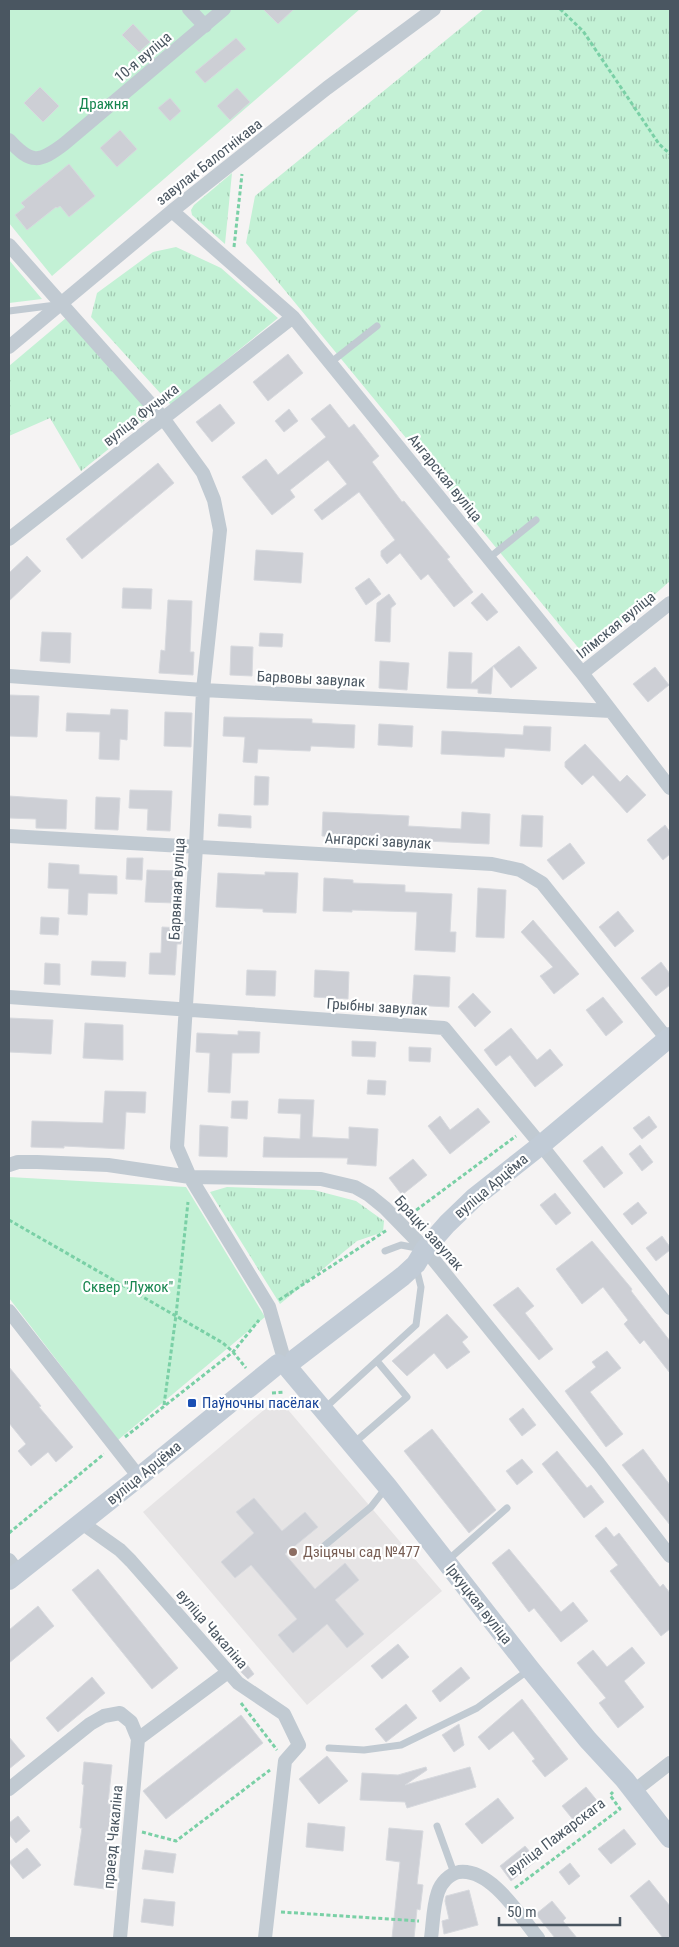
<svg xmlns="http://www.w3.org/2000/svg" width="679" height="1947" viewBox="0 0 679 1947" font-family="'Roboto Condensed',sans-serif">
<defs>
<pattern id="grass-tufts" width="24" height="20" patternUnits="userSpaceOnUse" patternTransform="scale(1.25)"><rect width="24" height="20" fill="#c3f1d5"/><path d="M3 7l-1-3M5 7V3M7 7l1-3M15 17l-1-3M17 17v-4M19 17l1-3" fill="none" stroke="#a0c6b0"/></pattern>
</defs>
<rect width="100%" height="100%" fill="#f5f3f3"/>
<path fill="#e6e4e5" d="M278 1398 442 1591 307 1705 143 1512Z"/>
<path fill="url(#grass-tufts)" d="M484 9H670V581L585 656 246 243 255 196Z
M232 173 225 244 192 215 191 210 194 205Z
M176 247 221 268 278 318 171 405 91 317 97 293 153 252Z
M66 318 154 413 81 471 50 418 9 436V366Z
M227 1187 314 1190 356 1201 384 1221 383 1232 357 1241 280 1304 210 1192Z"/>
<path fill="#c3f1d5" d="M9 9H360L52 276 9 223Z
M9 260 42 299 9 303Z
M9 1177 186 1187 265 1317 118 1440 9 1298Z"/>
<path fill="#cdcfd5" stroke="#d7d9de" d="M263 9H294L278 24Z
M133 24 150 42 139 52 122 35Z
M236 38 246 49 205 83 195 72Z
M40 87 59 106 43 122 24 103Z
M237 88 250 102 230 120 217 106Z
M170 98 181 111 170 121 158 108Z
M120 130 137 149 117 167 100 148Z
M69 164 95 196 69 217 60 206 57 208 56 207 27 230 15 215 25 207 21 203Z
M288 354 303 373 268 401 253 382Z
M220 404 235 423 212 442 196 422Z
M330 404 349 428 354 424 379 456 372 462 402 502 404 501 450 557 447 559 473 592 454 607 428 574 421 580 400 553 387 564 381 556V551L395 540 359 492 322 520 314 510 347 484 328 460 290 490 295 497 272 515 242 477 266 459 278 475 326 437 311 419Z
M289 409 298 421 284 432 275 421Z
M158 463 174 483 82 559 66 539Z
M256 550 303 553 301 583 254 580Z
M27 556 41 571 9 601V573Z
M369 578 381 594 366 605 355 588Z
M123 588 152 589 151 609 122 608Z
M482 593 498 612 487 621 471 603Z
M389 594 396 604 391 608 390 642 375 641 377 603Z
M168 600 192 601 190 652H194L193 675 159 673 161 650 165 651Z
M42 632 71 633 70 663 40 661Z
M260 633 283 634 282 647 259 646Z
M231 646 253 647 252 676 230 675Z
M519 646 537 668 511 688 493 666Z
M449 652 472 653 471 684 493 666 491 694 478 693V689L447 688Z
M380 661 409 663 407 690 379 688Z
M655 667 669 685 648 702 633 684Z
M9 695 39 696 37 737 9 736Z
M111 709 128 710 127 740 120 739 119 760 99 759 100 732 66 731 67 713 110 715Z
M165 712 192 713 191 747 164 746Z
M224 717 312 719V723L355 725 354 748 311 746 310 751 258 749 257 763 243 762 245 737 223 736Z
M379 724 413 726 412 747 378 745Z
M524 726 551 727 550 751 505 748 504 757 441 754 442 731 523 735Z
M585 744 620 782 627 775 646 795 627 813 593 775 582 785 565 767V762Z
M255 776 269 777 268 805H254Z
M130 790 172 791 170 831 147 830 148 809 129 808Z
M9 796 67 800 66 829 36 828V819L9 818Z
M96 797 120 798 118 830 95 829Z
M323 812 409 816 408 826 461 829 462 812 490 814 489 844 322 836Z
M219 814 251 816V828L218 826Z
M522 815 543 816 542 847 520 846Z
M665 825 670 832V854L663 860 647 840Z
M570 843 585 863 563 880 547 860Z
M127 858H143L142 880 126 879Z
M49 863 79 865V874L117 876V894L88 893 87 915 68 914 69 889 48 888Z
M147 870 177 871 175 903 145 902Z
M265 872 298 873 296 913 263 912V909L216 907 218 873 265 875Z
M324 878 353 880V883L405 885V892L452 894 450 932H456L455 952 415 950 417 912 352 910V912L323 911Z
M478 888 506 890 504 938 476 937Z
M618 911 634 931 615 947 599 927Z
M41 917 59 918 58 935 40 934Z
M533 920 579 974 554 994 540 976 553 967 521 932Z
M162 927 182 928 181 944H177L175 975 149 974 150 953H161Z
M92 961 126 962 125 977 91 975Z
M661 962 670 974V985L656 996 641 978Z
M45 963 60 964V985L44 984Z
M247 970 276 971 275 996 246 995Z
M315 970 349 972 348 999 314 997Z
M414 975 450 977 449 1007 412 1005Z
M473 993 491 1012 475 1027 458 1007Z
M603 997 623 1022 606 1036 586 1010Z
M9 1018 53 1020 51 1054 9 1052Z
M85 1023 123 1025V1060L83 1058Z
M511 1028 537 1060 550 1049 563 1065 535 1087 510 1055 496 1066 484 1050Z
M238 1031 260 1032 259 1053H232L230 1093 208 1092 210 1053 196 1052 197 1033 238 1035Z
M352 1041 376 1042 375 1057 352 1056Z
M409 1047 431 1048 430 1062 409 1061Z
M368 1080 386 1081 385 1095 367 1094Z
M105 1091 146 1092 145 1113 126 1112 124 1149 64 1146V1148L31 1147 32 1121 103 1123Z
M279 1099 314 1100 312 1137 349 1139V1127L378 1129 376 1166 347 1164 348 1158 263 1157 264 1137 300 1139 301 1114 278 1113Z
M232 1101H248L247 1119 231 1118Z
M478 1108 490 1122 450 1154 428 1126 440 1116 450 1130Z
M649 1116 657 1127 642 1139 633 1128Z
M200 1125 228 1127 227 1157 199 1156Z
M640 1145 653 1162 642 1171 629 1154Z
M602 1146 623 1173 604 1188 583 1161Z
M413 1159 427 1175 402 1195 389 1178Z
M555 1193 571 1213 556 1225 540 1205Z
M638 1202 647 1213 632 1225 623 1214Z
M662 1236 670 1247V1250L656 1261 646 1248Z
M592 1241 632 1289 631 1291 670 1341V1373L644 1340 640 1344 624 1324 628 1320 603 1287 582 1304 556 1269Z
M518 1287 534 1306 525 1313 553 1349 539 1360 493 1305Z
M447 1314 468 1337 462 1342 470 1352 447 1369 434 1353 407 1376 392 1361Z
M607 1351 621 1368 590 1392 623 1434 606 1447 565 1391 596 1367 592 1362Z
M9 1367 41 1406 39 1407 73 1447 56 1462 48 1452 31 1466 18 1451 26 1444 9 1423Z
M523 1408 536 1425 522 1436 509 1419Z
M432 1429 496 1510 469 1533 404 1451Z
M643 1449 670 1485V1525L622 1465Z
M557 1451 587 1488 591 1485 604 1502 584 1518 542 1464Z
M522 1459 533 1472 517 1485 506 1471Z
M254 1498 282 1531 305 1512 318 1527 285 1554 315 1589 345 1563 359 1580 335 1600 364 1634 347 1648 327 1624 293 1653 278 1635 297 1619 251 1565 235 1578 221 1562 254 1533 236 1512Z
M606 1527 614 1537 619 1533 660 1587 663 1584 670 1593V1629L661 1636 610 1571 618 1565 595 1536Z
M509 1549 561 1612 573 1602 588 1621 561 1642 534 1608 529 1612 492 1563Z
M98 1569 178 1668 152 1689 72 1590Z
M38 1606 54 1626 9 1663V1630Z
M398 1644 409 1657 382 1679 371 1666Z
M632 1647 645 1663 624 1681 644 1707 618 1728 599 1703 606 1698 577 1663 593 1650 607 1667Z
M243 1659 254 1674 248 1679 234 1665Z
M461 1667 470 1678 440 1702 432 1691Z
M92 1677 105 1693 58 1732 46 1718Z
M522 1699 568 1759 545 1777 532 1761 535 1759 513 1731 489 1750 478 1737Z
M406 1704 417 1718 386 1742 375 1729Z
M241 1715 263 1743 166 1819 143 1791Z
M459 1724 464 1745 454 1752 442 1735Z
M9 1737 25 1756 9 1769Z
M327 1756 348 1781 319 1804 299 1779Z
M84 1762 112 1765 108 1804H112L108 1850H110L105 1889 74 1885 82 1828H80L84 1785 82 1784Z
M426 1767 427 1770 405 1785 470 1767 476 1787 407 1808 405 1802 360 1800 362 1773 398 1775Z
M586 1787 603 1808 579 1827 562 1806Z
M498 1798 514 1818 482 1844 465 1824Z
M18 1816 30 1831 16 1843 9 1834V1823Z
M308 1823 345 1827 343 1851 306 1847Z
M389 1828 423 1831 417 1884 423 1885 420 1910 417 1909 414 1938H392L400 1862 386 1860Z
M624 1829 636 1844 611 1864 598 1849Z
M525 1846 537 1860 511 1881 500 1866Z
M27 1848 41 1865 23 1879 9 1862Z
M145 1850 176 1854 173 1873 142 1869Z
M570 1863 580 1876 569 1885 559 1872Z
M649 1880 670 1906V1938H663L630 1896Z
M469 1890 478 1925 444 1934 442 1921 449 1919 445 1901 446 1896Z
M144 1899 175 1902 173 1926 141 1922Z
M552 1901 566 1918 563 1921 577 1938H555L536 1914Z"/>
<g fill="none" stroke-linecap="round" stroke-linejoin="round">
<path stroke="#7ad0a6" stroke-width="3" stroke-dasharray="4 2.5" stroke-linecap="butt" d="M560 9 583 31 659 144 670 154
M234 247 242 174
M411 1214 516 1136
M9 1220 223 1343 233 1352 246 1368
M279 1300 387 1230
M272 1393 285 1392
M164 1405 176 1315 188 1202
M125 1437 233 1352 259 1320
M9 1533 104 1454
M241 1703 277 1750
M142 1832 176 1841 270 1770
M515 1888 620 1809 610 1795 613 1792
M281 1912 419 1921"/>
<path stroke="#c1cad2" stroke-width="7" d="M9 311 56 305
M330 363 377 326
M489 558 536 520
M385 1251 401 1245 422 1249
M325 1408 416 1325 421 1287 416 1267
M354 1443 407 1397 377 1361
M318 1551 371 1507 385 1489
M448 1560 507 1508
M329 1748 364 1750 401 1745 477 1708 530 1669
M437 1826 454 1873"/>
<path stroke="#c1cad2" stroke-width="14" d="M189 9 205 26
M9 140C31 164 39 163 64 144L224 9
M172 211 293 317 582 673 670 788
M9 245 163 418 203 473 214 500 220 530 203 690 196 847 177 1147 190 1177 269 1307 282 1352
M9 347 172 211 327 88 434 9
M9 539 293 317
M582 673 670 603
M9 676 203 690 611 711
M9 836 492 864 520 870 542 883 668 1040
M9 997 444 1028 541 1145 670 1308
M9 1165 18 1162H37L108 1165 190 1177 321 1179 355 1187 369 1195 385 1208 425 1249 599 1464 670 1556
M9 1311 139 1477
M82 1523 120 1550 131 1561 238 1683 284 1714 299 1745 285 1761 265 1938
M9 1560 18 1572
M138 1739 228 1672
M9 1789 90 1724 104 1716 120 1713 131 1722 138 1739 120 1938
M634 1791 670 1763
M431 1938C433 1924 433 1906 438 1892 441 1883 449 1874 459 1872 491 1868 520 1916 538 1938"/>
<path stroke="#c1cbd6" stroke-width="20" d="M295 1359 403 1276 416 1264 425 1249 447 1224 475 1197 541 1145 670 1037
M289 1369 387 1486 530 1669 588 1740 625 1780 670 1838
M9 1580 139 1477 278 1364"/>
</g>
<rect fill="#1a4fb4" stroke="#fff" stroke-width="2" x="187" y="1398" width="10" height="10" rx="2.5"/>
<circle fill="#8d6e63" stroke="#fff" stroke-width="2" cx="293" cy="1552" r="5"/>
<g text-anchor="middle" stroke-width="4.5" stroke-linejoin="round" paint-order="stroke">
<g font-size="15" fill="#4a5661" stroke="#fff">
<text transform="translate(143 57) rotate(-40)" y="5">10-я вуліца</text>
<text transform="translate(209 162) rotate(-38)" y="5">завулак Балотнікава</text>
<text transform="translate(141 415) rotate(-38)" y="5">вуліца Фучыка</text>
<text transform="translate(445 478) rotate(51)" y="5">Ангарская вуліца</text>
<text transform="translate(616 625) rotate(-39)" y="5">Ілімская вуліца</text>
<text transform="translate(311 679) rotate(3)" y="5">Барвовы завулак</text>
<text transform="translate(378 841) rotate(3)" y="5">Ангарскі завулак</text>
<text transform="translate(177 889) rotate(-87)" y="5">Барвяная вуліца</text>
<text transform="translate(377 1007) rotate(4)" y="5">Грыбны завулак</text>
<text transform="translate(491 1186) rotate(-40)" y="5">вуліца Арцёма</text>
<text transform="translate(429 1233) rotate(48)" y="5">Брацкі завулак</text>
<text transform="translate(144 1473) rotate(-39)" y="5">вуліца Арцёма</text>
<text transform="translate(479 1604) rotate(52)" y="5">Іркуцкая вуліца</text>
<text transform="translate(212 1629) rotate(49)" y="5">вуліца Чакаліна</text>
<text transform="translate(113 1837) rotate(-85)" y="5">праезд Чакаліна</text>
<text transform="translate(556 1837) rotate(-37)" y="5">вуліца Пажарскага</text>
</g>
<g font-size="15" fill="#17864f" stroke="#fff">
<text x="104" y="109">Дражня</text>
<text x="128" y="1292">Сквер "Лужок"</text>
</g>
<g font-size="15" fill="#164399" stroke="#fff" text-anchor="start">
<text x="202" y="1408">Паўночны пасёлак</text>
</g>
<g font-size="15" fill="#785e54" stroke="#fff" text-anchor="start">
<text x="303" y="1557">Дзіцячы сад №477</text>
</g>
</g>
<rect width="679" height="1947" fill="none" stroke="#4a5661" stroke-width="20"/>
<path d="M499 1917v8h121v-8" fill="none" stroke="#4a5661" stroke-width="2.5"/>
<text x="507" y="1917" font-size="15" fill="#4a5661" stroke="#ffffff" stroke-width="4" paint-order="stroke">50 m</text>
</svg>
